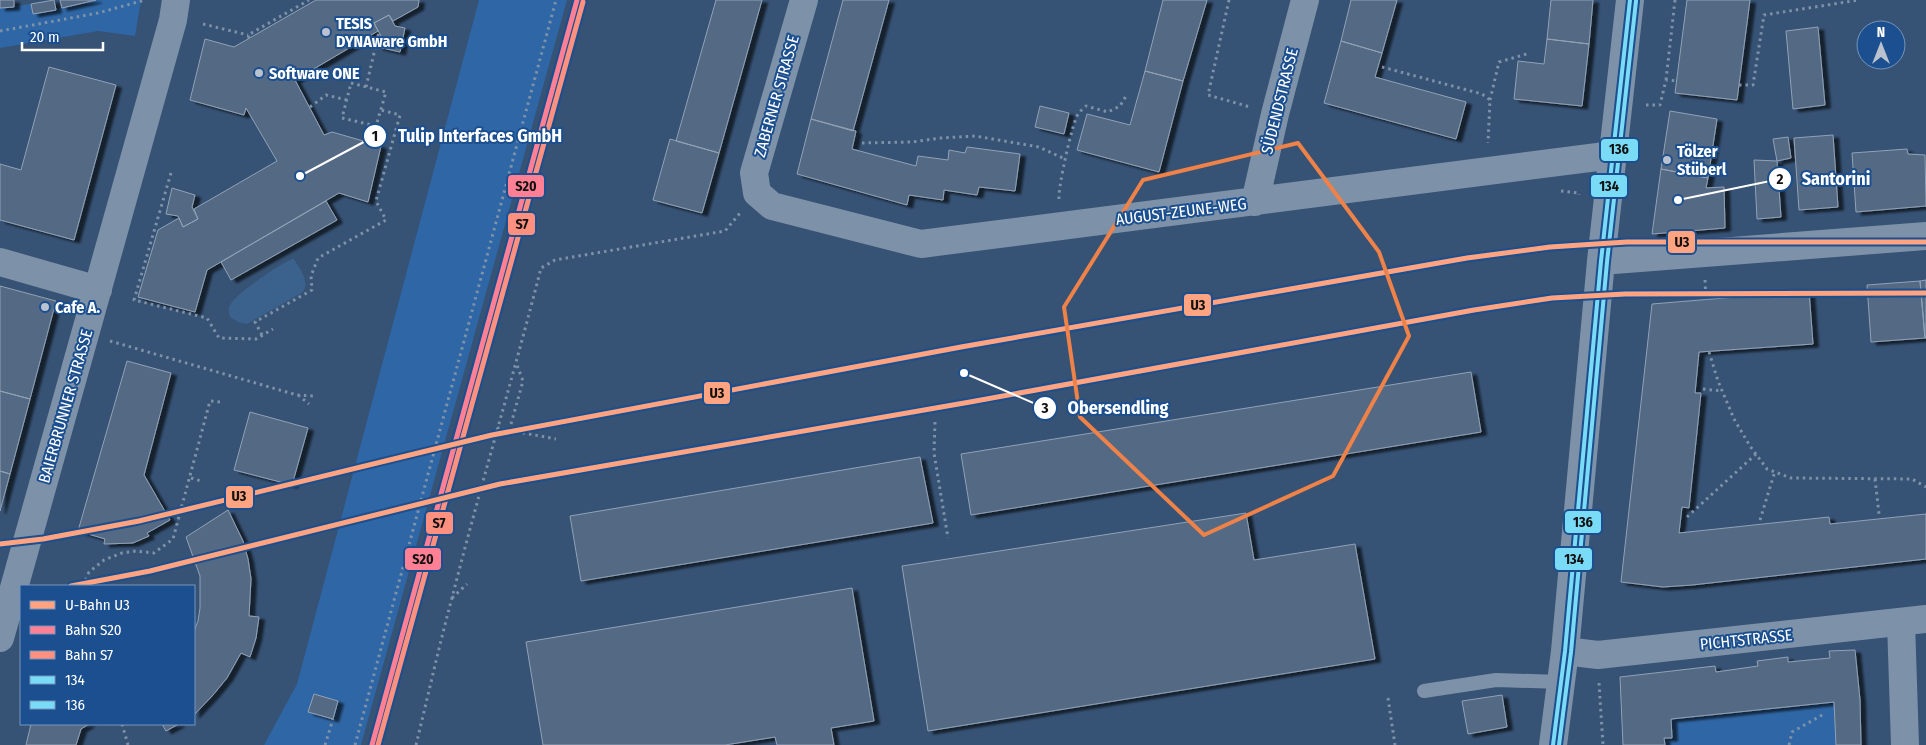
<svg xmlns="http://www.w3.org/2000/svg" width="1926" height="745" viewBox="0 0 1926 745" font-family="'Fira Sans Condensed',sans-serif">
<defs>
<filter id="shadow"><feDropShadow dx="5.5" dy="3" stdDeviation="1" flood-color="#0009"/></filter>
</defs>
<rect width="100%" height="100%" fill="#365274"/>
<path fill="#2f66a5" d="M96 0H141L135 36 98 31 0 48V8L31 4 33 14Z
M479 0H567L361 745H264L297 684Z
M1834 702 1836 745H1665L1664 738 1672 737 1671 719Z"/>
<path fill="#3b618d" d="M292 259H294C300 269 310 281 303 292L247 324 238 322 230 317C228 311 228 307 232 302 239 292 280 264 292 259Z"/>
<path fill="#526984" stroke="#92a2b6" filter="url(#shadow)" d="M0 0H14V7L0 8Z
M54 0 56 10 33 14 31 4Z
M60 0H96L62 8Z
M316 0H419L418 7 393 21 389 15 374 23 378 31 295 80 324 135 332 132 381 146 368 202 339 193 207 270 195 312 138 297 158 230 179 218 183 227 198 219 194 209 277 161 246 108 244 115 190 100 205 39 234 47Z
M716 0H762L719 153 676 141Z
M843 0H889L853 131 811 119Z
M1163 0H1207L1183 81 1145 71Z
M1351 0H1397L1382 53 1341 41Z
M1551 0H1593L1589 44 1547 39Z
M1687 0H1750L1737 100 1675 93Z
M389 15 395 26 405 28 400 52 378 47 381 36 374 23Z
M1818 27 1825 105 1793 109 1786 31Z
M1547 39 1589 44 1582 106 1514 99 1518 61 1544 64Z
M1341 41 1382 53 1375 77 1466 102 1456 139 1324 103Z
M49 67 116 85 74 240 0 220V164L21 170Z
M1145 71 1183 81 1159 172 1077 150 1087 114 1130 125Z
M1040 106 1069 113 1064 134 1035 127Z
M1670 111 1717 119 1708 178 1661 169Z
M811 119 856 131 852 149 916 166 918 156 948 160 949 150 965 153 967 147 1020 154 1015 191 979 187 977 195 944 190 943 200 909 195 907 205 797 174Z
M1833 135 1838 207 1799 210 1794 138Z
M1788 137 1791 158 1777 161 1773 139Z
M670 139 719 153 702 213 653 200Z
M1907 149 1908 154 1925 155 1926 206 1856 212 1852 153Z
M1754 160 1777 161 1781 217 1757 219Z
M1661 169 1708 178 1706 188 1724 187 1725 228 1652 234Z
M172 188 195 195 192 207 198 219 183 227 178 216 166 214Z
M326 201 337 220 231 280 221 262Z
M1926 280V338H1925L1920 281Z
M1920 281 1925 338 1871 342 1867 285Z
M0 286 56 301 30 399 0 391Z
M1809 291 1813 344 1699 352 1695 393H1701L1689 508 1682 507 1679 533 1829 517 1830 524 1926 514V559L1692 585 1663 587 1621 582 1652 304Z
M127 361 171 373 144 475 170 520 147 533 149 536 133 543 104 544 105 539 78 531Z
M1471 372 1481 432 971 515 961 454Z
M0 391 30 399 10 474 0 471Z
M250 412 308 428 292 485 234 470Z
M920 457 933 523 581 581 570 516Z
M0 471 10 474 0 511Z
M228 510 243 541 248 559 251 579 249 616 259 617 256 638 250 657 241 653 227 678 213 695 194 715V631L198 621 200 608V576L186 537Z
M1246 513 1254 560 1355 544 1375 659 928 731 902 566Z
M852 588 874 721 831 728 834 745H777L775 737 725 745H543L526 642Z
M1855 650 1860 700 1861 745H1836L1834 702 1671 719 1672 738H1664L1665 745H1623L1620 677 1715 666 1716 672 1758 666 1757 661 1788 657V662L1830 658 1829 651Z
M314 694 338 701 333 719 308 712Z
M1502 695 1507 727 1468 734 1462 701Z
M31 724H89L81 729 76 745H26Z
M162 724H179L166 731Z"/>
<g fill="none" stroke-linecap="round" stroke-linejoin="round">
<path stroke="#7d92a8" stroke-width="3" stroke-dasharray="2.5 4" stroke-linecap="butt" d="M1229 0 1208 95 1250 107
M203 24 248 35
M0 31 98 13 145 0
M249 38 248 35 309 0
M1382 67 1482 94 1490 100 1488 143
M1666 80 1675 0
M351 83 386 92 376 126 342 118Z
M1739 85H1753L1764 15 1859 0
M366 87 379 32
M1490 100 1499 62 1530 53
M1646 105H1660L1666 80 1677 81
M310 107 326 95 347 100
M862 143 912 142 941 138 975 136 1039 147 1065 159
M171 173 134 300 207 318 219 338 256 339 273 329
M1561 191 1579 193V195
M1059 199C1058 187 1072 124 1078 114 1080 111 1084 108 1086 106L1108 112 1120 106 1126 96
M1705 280 1706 300
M262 335 255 322 312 290 311 276 318 258 386 220 376 201 400 115 381 110
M110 341 297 395 314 396
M1709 352 1718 381 1734 419 1750 446 1767 469 1791 478 1912 479 1926 487
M1703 389 1722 391
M298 395 309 404
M935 422 934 453 948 538
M511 424 523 381 517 365
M497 428 556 439
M191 478 201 481
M1875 479 1879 514
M1687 517 1756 454
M1760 520 1775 471
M83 586 89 572 104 560 122 553 136 551 154 553 173 539 210 401 221 402
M452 598 467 584
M1599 683 1603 745
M1388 698 1395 745
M122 724 128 745
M325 745 333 719
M355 745 556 0
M416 745C428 696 439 646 452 598 480 487 513 378 541 268L555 260 725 231 740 213
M1789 745 1792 732 1824 714"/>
<path stroke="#7d92a8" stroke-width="14" d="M1424 691 1496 680 1561 682"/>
<path stroke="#7d92a8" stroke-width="28" d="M804 0 754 173 757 193 772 206 921 244 1613 155
M1255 202 1275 114 1305 0
M1601 261 1926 236
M0 262 98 290
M1901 622 1905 745
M0 638 173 20 176 0
M1565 651 1598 655 1926 619
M1553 745 1565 651 1601 261 1630 0"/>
<defs>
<path id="bus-1" d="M1553 745 1565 651 1601 261 1630 0"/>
<path id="bus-2" d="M1559 745 1571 652 1607 262 1636 1"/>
</defs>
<use href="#bus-1" stroke="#1b4f8f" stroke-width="8"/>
<use href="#bus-2" stroke="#1b4f8f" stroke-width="8"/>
<use href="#bus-1" stroke="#7adbf7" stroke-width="4"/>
<use href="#bus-2" stroke="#7adbf7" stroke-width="4"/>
<defs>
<path id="rail-1" d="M372 745 577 0"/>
<path id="rail-2" d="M378 745 583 2"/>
</defs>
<use href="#rail-1" stroke="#1b4f8f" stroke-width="9"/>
<use href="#rail-2" stroke="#1b4f8f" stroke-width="9"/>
<use href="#rail-1" stroke="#ff8095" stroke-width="5"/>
<use href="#rail-2" stroke="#fe9080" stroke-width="5"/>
<defs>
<path id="metro-1" d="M0 544 43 539 139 521 492 435 961 347 1467 258 1550 247 1627 242H1926
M71 586 150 571 500 484 970 402 1474 310 1552 298 1625 294 1926 293"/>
</defs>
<use href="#metro-1" stroke="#1b4f8f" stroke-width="9"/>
<use href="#metro-1" stroke="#ffa380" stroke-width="5"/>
</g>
<path fill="none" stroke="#ee8249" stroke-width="4" stroke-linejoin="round" d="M1298 143 1379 252 1409 336 1333 476 1204 535 1080 417 1064 307 1143 180Z"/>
<g fill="#b9c2ce" stroke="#1b4f8f" stroke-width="2">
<circle cx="326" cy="32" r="5"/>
<circle cx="259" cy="73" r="5"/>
<circle cx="1667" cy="160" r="5"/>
<circle cx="45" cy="307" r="5"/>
</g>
<g text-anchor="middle" stroke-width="4" stroke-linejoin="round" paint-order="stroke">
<g font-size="16" font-weight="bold" fill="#fff" stroke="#1b4f8f" text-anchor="start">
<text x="336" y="29">TESIS<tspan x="336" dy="18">DYNAware GmbH</tspan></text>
<text x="269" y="79">Software ONE</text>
<text x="1677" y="157">Tölzer<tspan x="1677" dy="18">Stüberl</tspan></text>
<text x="55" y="313">Cafe A.</text>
</g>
<g font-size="16" fill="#fff" stroke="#1b4f8f">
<text transform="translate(776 96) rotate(-74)" y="6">ZABERNER STRASSE</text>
<text transform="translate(1279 101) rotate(-76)" y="6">SÜDENDSTRASSE</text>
<text transform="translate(1181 211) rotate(-7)" y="6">AUGUST-ZEUNE-WEG</text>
<text transform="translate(65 406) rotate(-74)" y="6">BAIERBRUNNER STRASSE</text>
<text transform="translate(1746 639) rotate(-6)" y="6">PICHTSTRASSE</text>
</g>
</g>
<path fill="none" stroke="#fff" stroke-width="2" d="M300 176L375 136M1678 200L1780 179M964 373L1045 408"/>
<g fill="#fff" stroke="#1b4f8f" stroke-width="2">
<circle cx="300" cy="176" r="5"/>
<circle cx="1678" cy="200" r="5"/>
<circle cx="964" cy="373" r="5"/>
<circle cx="375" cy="136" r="12"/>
<circle cx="1780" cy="179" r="12"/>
<circle cx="1045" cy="408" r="12"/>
</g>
<g font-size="15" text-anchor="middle" font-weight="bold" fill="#111">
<text x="375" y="141">1</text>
<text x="1780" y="184">2</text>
<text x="1045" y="413">3</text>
</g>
<g font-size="18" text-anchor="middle" font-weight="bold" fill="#fff" stroke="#1b4f8f" stroke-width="4" stroke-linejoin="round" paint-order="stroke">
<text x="480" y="142">Tulip Interfaces GmbH</text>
<text x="1836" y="185">Santorini</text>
<text x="1118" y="414">Obersendling</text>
</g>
<g stroke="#1b4f8f" stroke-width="2">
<rect x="1600" y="138" width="39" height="24" rx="5" fill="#7adbf7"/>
<rect x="1590" y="174" width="38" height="24" rx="5" fill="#7adbf7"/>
<rect x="507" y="174" width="38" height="24" rx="5" fill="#ff8095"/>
<rect x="507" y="212" width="29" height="24" rx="5" fill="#fe9080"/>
<rect x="1667" y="230" width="29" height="24" rx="5" fill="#ffa380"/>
<rect x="1183" y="293" width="29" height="24" rx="5" fill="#ffa380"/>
<rect x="703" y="381" width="28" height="24" rx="5" fill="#ffa380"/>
<rect x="225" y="485" width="29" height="24" rx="5" fill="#ffa380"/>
<rect x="1564" y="510" width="38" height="24" rx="5" fill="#7adbf7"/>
<rect x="425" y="511" width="29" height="24" rx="5" fill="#fe9080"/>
<rect x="404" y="547" width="38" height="24" rx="5" fill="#ff8095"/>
<rect x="1554" y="547" width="39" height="24" rx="5" fill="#7adbf7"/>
</g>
<g font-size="14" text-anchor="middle" font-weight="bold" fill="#111">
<text x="1619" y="154">136</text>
<text x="1609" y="191">134</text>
<text x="526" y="191">S20</text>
<text x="522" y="229">S7</text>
<text x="1682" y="247">U3</text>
<text x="1198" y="310">U3</text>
<text x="717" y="398">U3</text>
<text x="239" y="501">U3</text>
<text x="1583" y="527">136</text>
<text x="439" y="528">S7</text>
<text x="423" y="564">S20</text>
<text x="1574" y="564">134</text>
</g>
<rect x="20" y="585" width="175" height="140" fill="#1b4f8f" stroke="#7695bc"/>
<rect x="30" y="601" width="25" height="8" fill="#ffa380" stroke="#7695bc"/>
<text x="65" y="610" font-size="15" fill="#ffffff">U-Bahn U3</text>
<rect x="30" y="626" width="25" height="8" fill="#ff8095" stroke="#7695bc"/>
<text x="65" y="635" font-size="15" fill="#ffffff">Bahn S20</text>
<rect x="30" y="651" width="25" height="8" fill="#fe9080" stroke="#7695bc"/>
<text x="65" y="660" font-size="15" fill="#ffffff">Bahn S7</text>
<rect x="30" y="676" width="25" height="8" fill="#7adbf7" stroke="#7695bc"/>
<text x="65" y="685" font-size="15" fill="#ffffff">134</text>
<rect x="30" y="701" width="25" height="8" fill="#7adbf7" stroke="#7695bc"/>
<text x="65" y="710" font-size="15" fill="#ffffff">136</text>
<g transform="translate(1881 45)"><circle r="24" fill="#1b4f8f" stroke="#7695bc"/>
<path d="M0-4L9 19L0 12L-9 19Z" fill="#b9c2ce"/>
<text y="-8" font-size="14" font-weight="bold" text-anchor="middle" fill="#ffffff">N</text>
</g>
<path d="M22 42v8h81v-8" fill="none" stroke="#ffffff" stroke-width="2.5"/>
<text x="30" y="42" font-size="15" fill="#ffffff" stroke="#1b4f8f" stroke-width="4" paint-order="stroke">20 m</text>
</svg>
